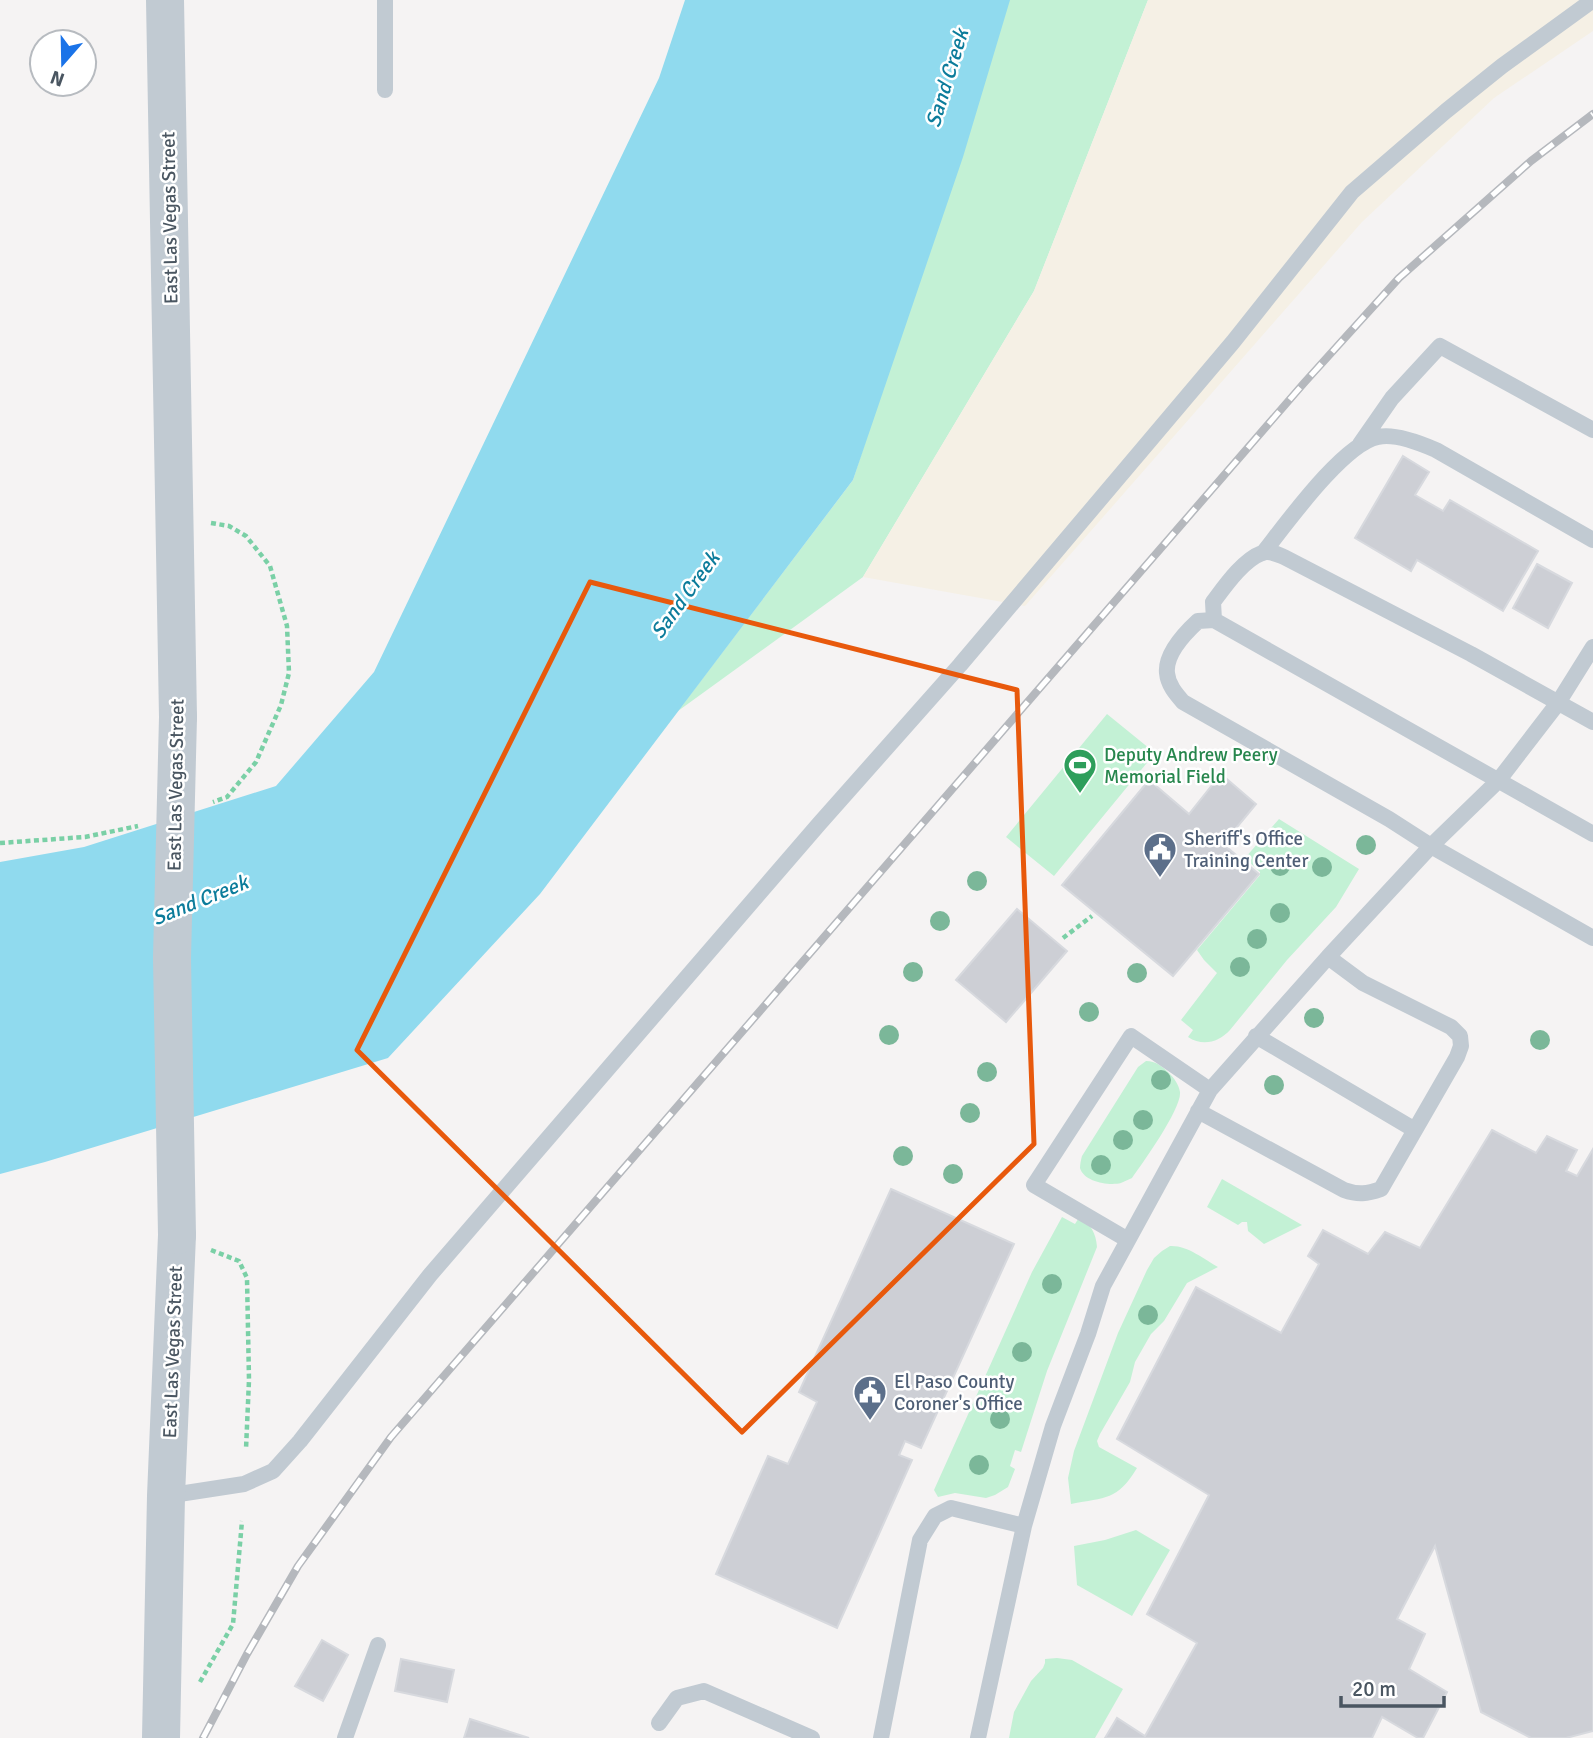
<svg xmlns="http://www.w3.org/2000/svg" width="1593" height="1738" viewBox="0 0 1593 1738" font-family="Signika,sans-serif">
<rect width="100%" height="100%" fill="#f5f3f3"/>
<path fill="#c3f1d5" d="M1008 0H1148L1034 291 863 577 678 711 853 480Z
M1107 714 1155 753 1054 876 1006 837Z
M1279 819 1359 869 1336 907 1287 960 1230 1030C1219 1042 1203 1047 1188 1037L1193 1030 1181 1020 1217 973 1204 960 1197 950 1260 875V872L1245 858Z
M1146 1061C1156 1061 1162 1066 1169 1073 1174 1078 1179 1085 1180 1092 1182 1108 1143 1163 1132 1178 1130 1179 1123 1182 1121 1183 1109 1186 1084 1182 1080 1168 1080 1165 1081 1159 1082 1156L1138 1067Z
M1222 1179 1302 1225 1264 1244 1248 1231 1247 1222H1242L1238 1225 1207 1207Z
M1080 1216C1091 1225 1096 1233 1097 1247L1047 1371 1021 1452 1015 1450 1010 1466 1015 1469 1008 1487 995 1495 986 1498 955 1493 938 1497 934 1490 1032 1272 1062 1217 1075 1224Z
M1170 1246C1187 1245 1204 1259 1218 1267L1187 1283 1164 1321 1151 1334 1135 1362 1130 1382 1100 1434 1097 1441 1099 1447 1137 1468C1117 1501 1106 1497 1071 1504L1068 1478 1074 1451 1118 1333 1147 1270 1154 1258 1162 1251Z
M1136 1530 1170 1550 1132 1616 1077 1585 1074 1546 1105 1540Z
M1057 1658 1072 1660 1123 1689 1095 1738H1009L1014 1712 1031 1681 1043 1668 1045 1663V1659Z"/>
<path fill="#f5f0e5" d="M1148 0H1593V31L1494 98 1362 222 1025 606 863 577 1034 291Z"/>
<path fill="#90daee" d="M685 0H1010L963 157 853 480 540 894 388 1058 45 1162 0 1174V862L84 847 276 786 374 672 659 78Z"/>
<path fill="#cdcfd5" stroke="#d7d9de" stroke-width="2" d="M1403 456 1429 472 1415 495 1443 511 1450 500 1538 551 1503 611 1417 560 1411 571 1355 538Z
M1537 564 1572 583 1548 628 1513 608Z
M1221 774 1256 804 1223 844 1259 874 1173 976 1062 885 1149 780 1189 814Z
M1017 909 1067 951 1006 1022 956 980Z
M1492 1130 1536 1153 1547 1136 1577 1150 1566 1171 1577 1176 1593 1149V1731L1566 1738H1531L1481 1712 1435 1546 1397 1619 1425 1634 1409 1669 1447 1692 1423 1738H1418L1382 1717 1372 1738H1105L1117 1718 1145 1736 1197 1643 1147 1614 1209 1495 1117 1439 1196 1287 1281 1333 1319 1264 1308 1256 1323 1230 1368 1254 1385 1232 1420 1248Z
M891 1189 1014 1244 921 1448 905 1441 899 1455 912 1460 837 1628 716 1574 768 1456 788 1464 817 1402 799 1392Z
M322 1640 348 1655 323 1701 295 1686Z
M401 1659 454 1670 447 1702 395 1691Z
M470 1719 529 1738H464Z"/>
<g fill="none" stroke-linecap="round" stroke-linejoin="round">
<path stroke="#7ad0a6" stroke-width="4.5" stroke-dasharray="5 3.5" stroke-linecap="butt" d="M211 523 229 526 246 536 270 566 287 626 289 673 281 705 256 762 227 797 213 802
M0 843 85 837 138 826
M1063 938 1092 916
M211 1250 239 1261 247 1278 249 1380 246 1449
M200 1682 233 1624 242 1521"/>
<path stroke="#c1cad2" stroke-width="16" d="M385 90V0
M1360 444 1392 398 1440 346 1593 430
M1263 553C1286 524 1343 444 1378 437 1395 433 1420 443 1436 450L1593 540
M1214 620 1213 602C1225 586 1243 560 1262 553 1269 550 1277 554 1284 557L1471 654 1593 722
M1593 834 1214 620 1198 621C1185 633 1165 654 1167 673 1168 685 1176 694 1183 702L1389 819 1431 846 1593 938
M1256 1036 1415 1130
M1198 1111 1344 1190C1358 1195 1367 1194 1381 1189L1457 1057 1461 1046 1460 1036 1451 1027 1363 983 1328 957
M1128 1240 1034 1185 1131 1036 1210 1090
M166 1496 244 1484 273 1471 300 1441 430 1275 819 824 960 665 1233 342 1352 192 1446 111 1502 66 1593 0
M659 1723 677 1698 704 1691 812 1738
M345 1738 378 1645
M881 1738 920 1540 935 1516 951 1508 1024 1526
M978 1738 1024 1526 1053 1426 1088 1334 1103 1286 1210 1090 1328 957 1431 846 1498 781 1558 703 1593 647"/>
<path stroke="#c1cad2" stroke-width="38" d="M165 0 178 717
M161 1738 166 1496 177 1235"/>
<defs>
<path id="rail" d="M203 1738 247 1654 298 1566 391 1437 1304 383 1399 278 1531 161 1593 114"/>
</defs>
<use href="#rail" stroke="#b5b8bd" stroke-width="8"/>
<use href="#rail" stroke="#fff" stroke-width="5" stroke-dasharray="16" stroke-linecap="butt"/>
<path stroke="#c1cad2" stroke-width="38" d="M177 1235 172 958 178 717"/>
</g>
<g fill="#7bb799">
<circle cx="1366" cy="845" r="10"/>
<circle cx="1280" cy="866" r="10"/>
<circle cx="1322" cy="867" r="10"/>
<circle cx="977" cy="881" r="10"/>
<circle cx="1280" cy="913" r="10"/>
<circle cx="940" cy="921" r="10"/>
<circle cx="1257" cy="939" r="10"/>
<circle cx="1240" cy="967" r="10"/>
<circle cx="913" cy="972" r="10"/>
<circle cx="1137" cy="973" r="10"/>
<circle cx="1089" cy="1012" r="10"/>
<circle cx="1314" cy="1018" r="10"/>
<circle cx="889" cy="1035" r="10"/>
<circle cx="1540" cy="1040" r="10"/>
<circle cx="987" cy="1072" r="10"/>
<circle cx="1161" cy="1080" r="10"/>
<circle cx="1274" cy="1085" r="10"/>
<circle cx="970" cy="1113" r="10"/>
<circle cx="1143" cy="1120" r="10"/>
<circle cx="1123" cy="1140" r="10"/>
<circle cx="903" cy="1156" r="10"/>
<circle cx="1101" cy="1165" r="10"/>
<circle cx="953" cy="1174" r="10"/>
<circle cx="1052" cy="1284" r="10"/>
<circle cx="1148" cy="1315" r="10"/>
<circle cx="1022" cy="1352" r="10"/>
<circle cx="1000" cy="1419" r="10"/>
<circle cx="979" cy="1465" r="10"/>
</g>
<path fill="none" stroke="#e8590c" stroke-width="5" stroke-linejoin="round" d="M590 582 1017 690 1034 1144 742 1432 357 1050Z"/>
<defs>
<symbol id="stadium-pin" viewBox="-11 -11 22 30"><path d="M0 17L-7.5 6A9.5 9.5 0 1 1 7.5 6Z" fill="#2e9e5b" stroke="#fff"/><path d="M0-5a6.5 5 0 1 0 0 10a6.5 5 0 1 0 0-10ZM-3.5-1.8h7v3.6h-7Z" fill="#fff"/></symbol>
<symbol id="civic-pin" viewBox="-11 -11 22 30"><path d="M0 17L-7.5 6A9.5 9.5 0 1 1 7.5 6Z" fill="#5c6f8a" stroke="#fff"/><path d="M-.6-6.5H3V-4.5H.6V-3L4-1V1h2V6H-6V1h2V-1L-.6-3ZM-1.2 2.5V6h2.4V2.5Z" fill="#fff"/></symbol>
</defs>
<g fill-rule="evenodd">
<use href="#stadium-pin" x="1061" y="746" width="38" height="52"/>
<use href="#civic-pin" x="1141" y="830" width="38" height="52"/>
<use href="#civic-pin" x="851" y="1373" width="38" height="52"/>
</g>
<g text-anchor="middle" stroke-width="5" stroke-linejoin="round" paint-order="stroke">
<g font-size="19" fill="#4a5661" stroke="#fff">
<text transform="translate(169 218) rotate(-91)" y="7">East Las Vegas Street</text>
<text transform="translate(175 785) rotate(-89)" y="7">East Las Vegas Street</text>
<text transform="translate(172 1352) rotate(-88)" y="7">East Las Vegas Street</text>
</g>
<g font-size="19" fill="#27864d" stroke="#fff" text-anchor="start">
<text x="1104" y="761">Deputy Andrew Peery<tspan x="1104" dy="22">Memorial Field</tspan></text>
</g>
<g font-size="19" fill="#4e5e75" stroke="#fff" text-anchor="start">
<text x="1184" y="845">Sheriff's Office<tspan x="1184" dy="22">Training Center</tspan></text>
<text x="894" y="1388">El Paso County<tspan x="894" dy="22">Coroner's Office</tspan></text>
</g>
<g font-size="21" font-style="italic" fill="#0c7c9b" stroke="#fff">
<text transform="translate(947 78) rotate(-73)" y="7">Sand Creek</text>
<text transform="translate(685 595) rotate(-54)" y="7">Sand Creek</text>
<text transform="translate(200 900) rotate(-22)" y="7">Sand Creek</text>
</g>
</g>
<g transform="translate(63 63) rotate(200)"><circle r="33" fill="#ffffff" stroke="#b7bbc0" stroke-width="2"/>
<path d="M0-5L12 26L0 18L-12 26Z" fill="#1a73e8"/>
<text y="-10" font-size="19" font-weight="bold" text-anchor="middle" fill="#4a5661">N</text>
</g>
<path d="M1341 1696v10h103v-10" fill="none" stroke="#4a5661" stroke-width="3.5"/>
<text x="1352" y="1696" font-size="21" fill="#4a5661" stroke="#ffffff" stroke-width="5" paint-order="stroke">20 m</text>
</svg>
